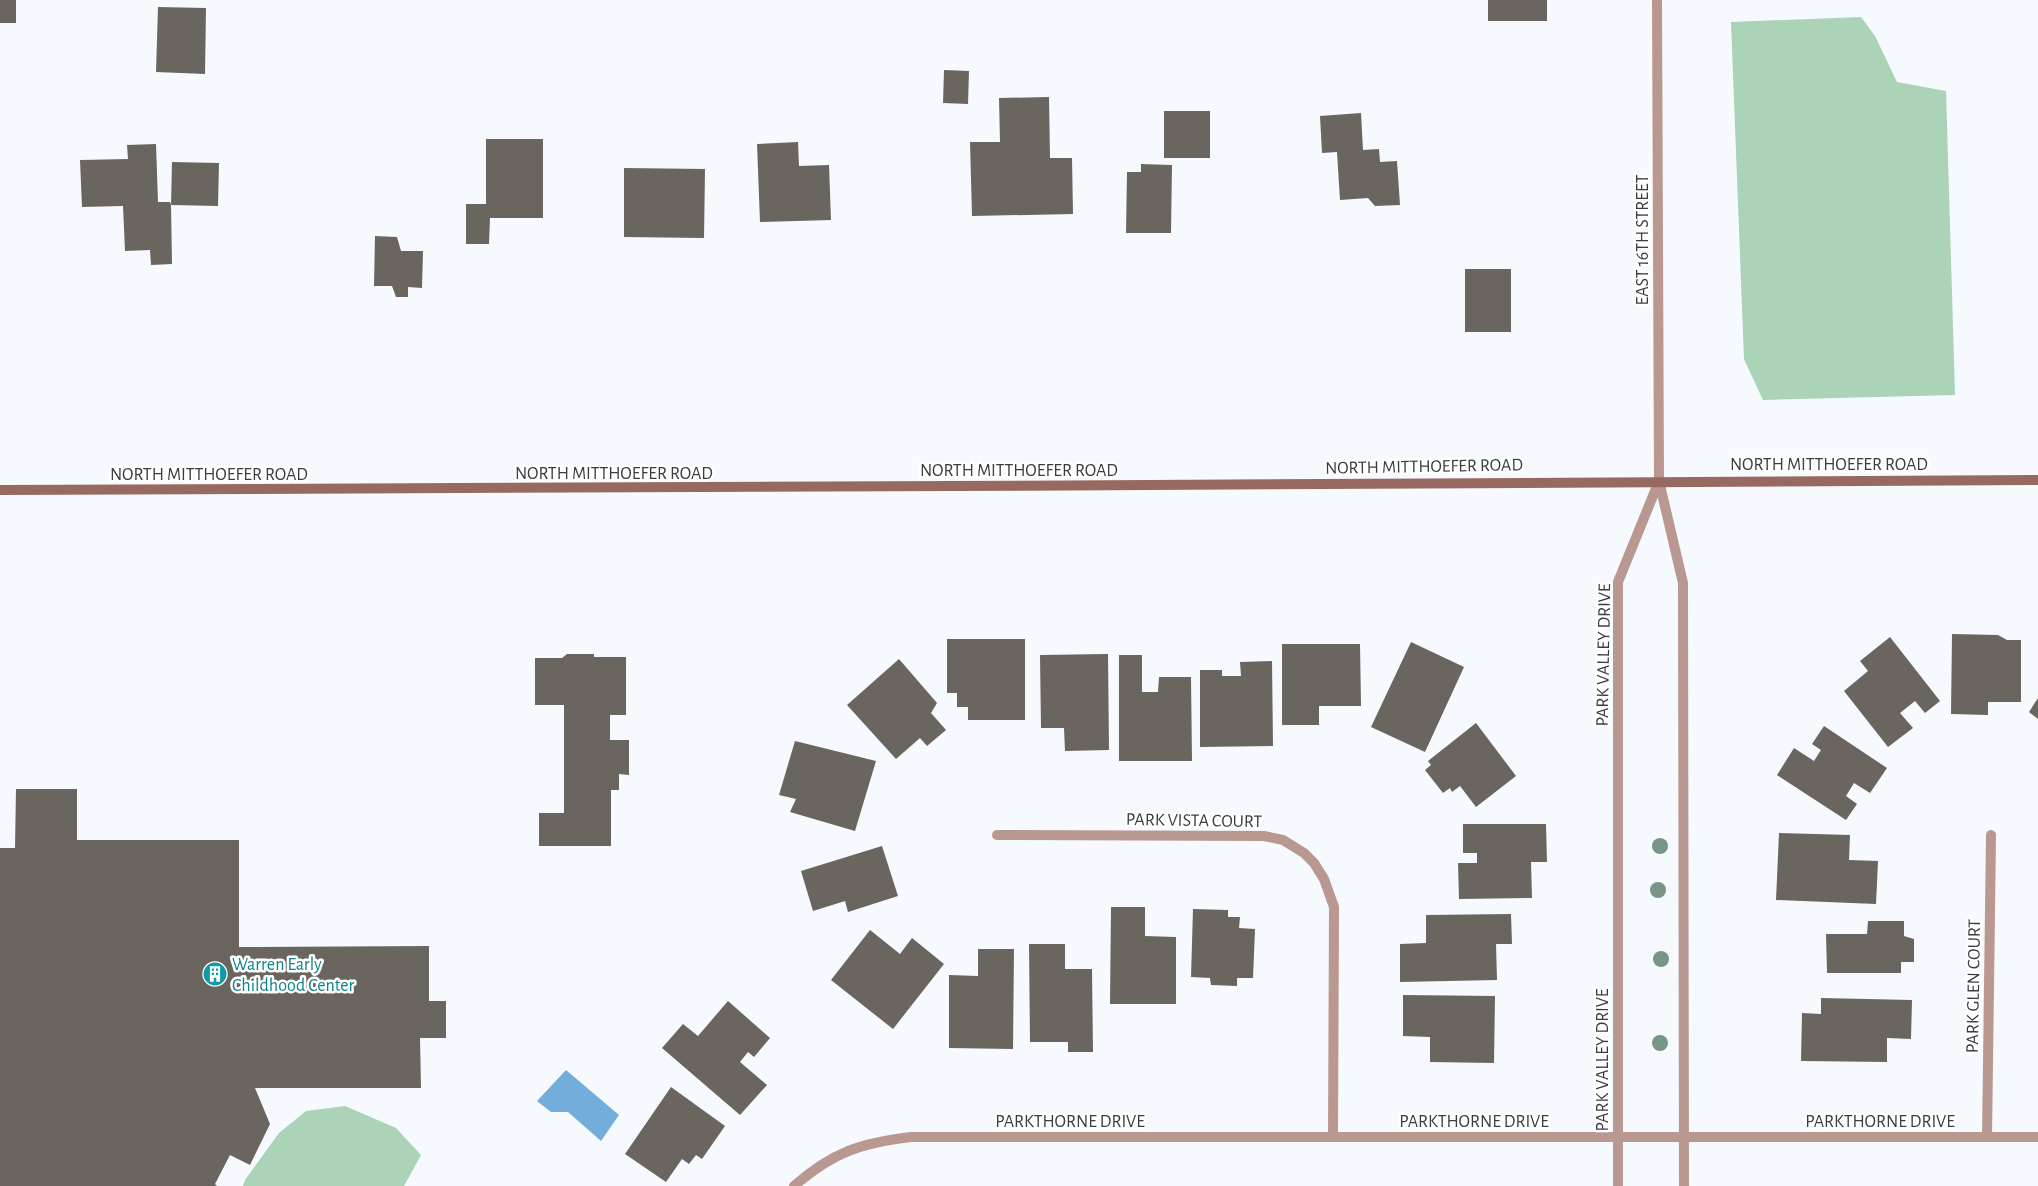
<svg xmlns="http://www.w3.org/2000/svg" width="2038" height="1186" viewBox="0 0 2038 1186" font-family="'Alegreya Sans',sans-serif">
<rect width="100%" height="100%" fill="#f6f9fe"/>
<path fill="#aad3b7" d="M1861 17 1875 36 1897 82 1946 91 1955 395 1763 400 1744 359 1731 22Z
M345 1106 396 1128 421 1155 404 1186H243L245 1180 279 1133 306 1111Z"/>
<path fill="#73addc" d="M566 1070 619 1115 601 1141 568 1112H551L537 1101Z"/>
<path fill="#6a655e" d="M0 0H16V23H0Z
M1488 0H1547V21H1488Z
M158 7 206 8 205 74 156 72Z
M944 70 969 71 968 104 943 103Z
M1049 97 1050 158H1072L1073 214 972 216 970 142H1000L999 98Z
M1164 111H1210V158H1164Z
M1361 113 1363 150 1379 149 1380 162 1397 161 1400 205 1375 206 1368 198 1340 200 1337 152 1322 153 1320 116Z
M486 139H543V218H490L489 244H466V204H486Z
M798 142 799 166 829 165 831 220 760 222 757 144Z
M156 144 158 202H170L171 205 172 264 151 265 150 250 125 251 123 206 82 207 80 160 128 159 127 145Z
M172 162 219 163 218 206 171 205Z
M1141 164 1172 165 1171 233H1126L1127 172H1141Z
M624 168 705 169 704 238 624 237Z
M375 236 397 237 401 251H423L422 288 408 287V297H396L392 286H374Z
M1465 269H1511V332H1465Z
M1952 634 1998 635 2007 640H2021V702H1988V715L1951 714Z
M1890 637 1940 701 1925 713 1915 701 1900 713 1913 728 1888 747 1844 691 1868 671 1860 661Z
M947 639H1025V720H968V707H957V693H947Z
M1411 642 1464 667 1425 752 1371 727Z
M1282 644H1360L1361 706H1319V725H1282Z
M567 654H594V657H626V715H610V740H629V775L619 774V790H611V846H539V813H564V705H535V658H562Z
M1108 654 1109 750 1065 751 1064 728H1041L1040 655Z
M1119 655H1142V692H1158L1159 677H1191L1192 761H1119Z
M899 659 937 703 931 713 946 730 927 746 920 738 896 759 847 705Z
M1272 661 1273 746 1200 747V670H1222V676H1241L1240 662Z
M2038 698V719L2029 712Z
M1476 723 1516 776 1476 807 1460 786 1452 792 1450 788 1443 793 1425 770 1431 765 1428 761Z
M1824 726 1887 768 1870 793 1854 783 1846 796 1857 804 1846 820 1777 775 1794 748 1814 761 1821 750 1812 744Z
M795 741 876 761 855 831 790 812 796 799 779 795Z
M16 789H77V840H239V947L429 946V1001H446V1038H420L421 1088H255L270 1124 250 1165 230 1155 215 1184 217 1186H0V848H15Z
M1463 824H1546L1547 862H1531L1532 898 1459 899 1458 863H1477V853H1463Z
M1779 833 1850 835 1849 860 1878 861 1876 904 1776 900Z
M882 846 898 896 848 912 845 901 813 911 801 871Z
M1111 907H1145V936L1176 937V1004H1110Z
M1193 909 1228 910V917H1240L1239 928 1255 929 1253 978H1237V986L1211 985 1210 978 1191 977Z
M1511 914 1512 944H1496L1497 980 1400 982V944L1426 943V915Z
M1868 921H1904V936L1914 939V962H1901V973H1827L1826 934H1867Z
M870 930 900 954 912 938 944 964 893 1029 831 980Z
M1029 944H1065V969H1092L1093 1052H1068V1042H1030Z
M978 949H1014L1013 1049 949 1048V975L978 976Z
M1403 995 1495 996 1494 1063 1430 1062V1037L1403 1036Z
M1821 998 1912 1000 1911 1039 1887 1038V1062L1801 1061 1802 1013 1821 1014Z
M728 1001 770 1038 754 1057 748 1052 740 1062 767 1085 740 1115 662 1048 683 1024 698 1036Z
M671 1087 725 1126 702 1159 696 1155 689 1164 682 1159 666 1182 625 1154Z"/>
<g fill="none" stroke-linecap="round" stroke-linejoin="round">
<path stroke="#b99891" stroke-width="10" d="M1659 481 1683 583 1684 1186
M997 835 1264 836 1283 840 1304 853 1314 863 1324 879 1334 907 1333 1137
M1987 1137 1991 835
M794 1186C833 1152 861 1143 911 1137H2038
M1618 1186V582L1659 481"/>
<path stroke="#b99891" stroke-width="10" d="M1657 0 1659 481"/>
<path stroke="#986960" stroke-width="10" d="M0 490C679 490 1359 482 2038 480"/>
</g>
<g fill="#789588">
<circle cx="1660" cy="846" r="8"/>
<circle cx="1658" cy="890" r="8"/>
<circle cx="1661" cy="959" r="8"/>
<circle cx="1660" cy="1043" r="8"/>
</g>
<defs>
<symbol id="building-disc" viewBox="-11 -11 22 22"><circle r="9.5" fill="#0f9aa8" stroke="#fff"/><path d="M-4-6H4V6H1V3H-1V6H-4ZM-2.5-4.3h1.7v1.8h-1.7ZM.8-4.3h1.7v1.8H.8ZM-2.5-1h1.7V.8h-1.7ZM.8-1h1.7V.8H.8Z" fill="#fff"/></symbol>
</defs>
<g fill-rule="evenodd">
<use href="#building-disc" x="201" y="960" width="28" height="28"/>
</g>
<g text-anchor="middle" stroke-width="5" stroke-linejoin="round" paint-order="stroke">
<g font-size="18" fill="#3b3c3f" stroke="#fff">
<text transform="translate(1642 240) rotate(-90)" y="6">EAST 16TH STREET</text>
<text x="1829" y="470">NORTH MITTHOEFER ROAD</text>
<text transform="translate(1424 466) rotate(-1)" y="6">NORTH MITTHOEFER ROAD</text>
<text x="1019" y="476">NORTH MITTHOEFER ROAD</text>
<text x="614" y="479">NORTH MITTHOEFER ROAD</text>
<text x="209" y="480">NORTH MITTHOEFER ROAD</text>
<text transform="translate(1603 655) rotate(-89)" y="6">PARK VALLEY DRIVE</text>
<text transform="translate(1194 820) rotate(1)" y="6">PARK VISTA COURT</text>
<text transform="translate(1973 986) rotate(-89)" y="6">PARK GLEN COURT</text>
<text transform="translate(1602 1060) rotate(-90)" y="6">PARK VALLEY DRIVE</text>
<text x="1070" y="1127">PARKTHORNE DRIVE</text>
<text x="1474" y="1127">PARKTHORNE DRIVE</text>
<text x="1880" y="1127">PARKTHORNE DRIVE</text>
</g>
<g font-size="18" fill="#0d838f" stroke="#fff" text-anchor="start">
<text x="232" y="970">Warren Early<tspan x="232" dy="21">Childhood Center</tspan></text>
</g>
</g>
</svg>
